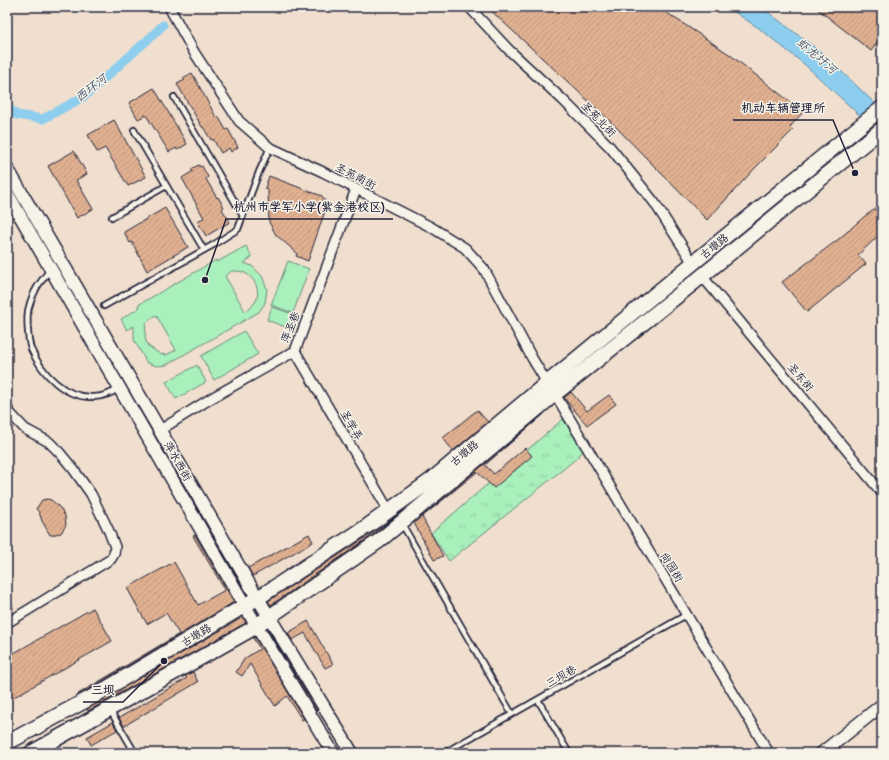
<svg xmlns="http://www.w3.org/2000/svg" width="889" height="760" viewBox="0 0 889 760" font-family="Delius,'LXGW WenKai TC',sans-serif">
<defs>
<pattern id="park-tufts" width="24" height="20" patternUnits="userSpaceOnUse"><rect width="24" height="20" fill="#a9f0bc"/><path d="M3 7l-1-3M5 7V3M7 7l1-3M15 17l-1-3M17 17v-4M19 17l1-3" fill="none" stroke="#91cea2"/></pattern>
<pattern id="building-hatch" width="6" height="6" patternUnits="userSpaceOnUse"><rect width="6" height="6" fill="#e0b191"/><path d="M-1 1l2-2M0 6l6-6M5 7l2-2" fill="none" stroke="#c0987e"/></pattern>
</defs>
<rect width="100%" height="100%" fill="#f0dfce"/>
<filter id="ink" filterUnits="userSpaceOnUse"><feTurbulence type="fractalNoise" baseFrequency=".025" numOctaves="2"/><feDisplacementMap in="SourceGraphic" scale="8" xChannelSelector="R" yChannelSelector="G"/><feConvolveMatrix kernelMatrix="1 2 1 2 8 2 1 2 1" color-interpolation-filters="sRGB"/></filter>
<g filter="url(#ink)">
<path fill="#a9f0bc" stroke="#66897c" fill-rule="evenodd" d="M246 246 252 257 244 263 252 266 262 276 267 289 265 303 259 312 166 365 157 366 147 363 134 340V326L127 330 121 319 139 308 138 305 216 260 217 262ZM232 271C236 271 241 271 245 273 257 279 262 295 253 305 252 308 248 309 245 311L225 276ZM156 315 176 350 166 355 160 354 148 346 145 338 146 323Z
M288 261 309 269 293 313 271 305Z
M272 307 293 314 288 328 267 320Z
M244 331 258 354 214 380 201 356Z
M197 365 206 382 176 399 166 382Z"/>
<path fill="url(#park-tufts)" stroke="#66897c" d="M563 419 583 451 577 458 449 561 431 533Z"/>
<path fill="#8dceee" stroke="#6289a6" d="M727 7H761L822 53 882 110V136L804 64 760 29Z"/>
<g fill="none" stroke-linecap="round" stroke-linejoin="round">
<path stroke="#8dceee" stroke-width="9" d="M7 107 17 115 43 119 85 96 153 35 163 25"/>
</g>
<path fill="url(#building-hatch)" stroke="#22223b" d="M487 7H658L729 54 803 112 790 127 793 130 756 167 707 220 609 120Z
M815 7H873L882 14V36L871 51Z
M192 73 216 117 218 116 226 130 228 129 238 147 231 152 229 148 221 153 213 139 211 140 203 127H202L177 84 185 80 183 78Z
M154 88 187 144 177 150 176 148 169 152 146 115 138 119 129 103Z
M114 120 146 177 128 186 105 148 97 152 88 135Z
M74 151 87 174 76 180 93 209 77 218 48 166Z
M199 165 200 167 202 166 208 177 206 179 217 198 218 197 224 207 222 209 230 222 206 236 197 221 204 218 182 178 193 171 191 169Z
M269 176 322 196 327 205 308 261 296 256 297 253 276 235 269 222 268 190 265 188Z
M882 207V239L878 236 858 255 866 264 807 312 782 282 840 238 865 216 877 208Z
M165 208 188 247 147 271 132 242 130 243 124 232Z
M571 392 587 411 609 395 616 404 587 425 564 398Z
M477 410 488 422 453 451 443 438Z
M544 414 485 465 494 474 525 448 532 456 494 488 477 472 422 517 443 556 434 560 414 523Z
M47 499 51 500 56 504 61 509 65 516 66 525 61 533 55 534 54 535H50L42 521 39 512 36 509 42 500Z
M394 518 374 534 271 605 268 601 374 532Z
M309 534 313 542 253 576 248 568Z
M195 535 234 602 79 695 78 694 179 634 166 613 147 624 127 588 174 562 198 605 225 590 193 536Z
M10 592 13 609 10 614 7 616V593Z
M93 608 112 641 7 701V657Z
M243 617 246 623 88 711 87 709Z
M308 621 333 664 325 668 305 633 292 640 288 633Z
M267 628 317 710 316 711 267 629Z
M255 637 304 719 302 720 287 696 275 706 250 664 242 676 236 672 245 658 260 649 253 638Z
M193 672 198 682 124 726 119 718 187 678 185 676Z
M113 722 117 730 91 745 87 737Z"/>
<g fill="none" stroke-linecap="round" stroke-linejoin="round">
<defs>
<path id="lane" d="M174 97 243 216
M134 130 204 250
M112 217 166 186
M50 270C40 282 33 291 29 307 26 316 28 340 31 349 42 374 65 398 93 397 103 397 111 393 119 389
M104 306 213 245 238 229 259 172 268 152
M402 524 512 714
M538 700 569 753
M110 710 135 753
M444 753 686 615"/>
<path id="street" d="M169 7 194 52 239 121 269 147 323 172 431 227 465 248 484 269 532 358 547 383
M469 7 509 50 563 100 610 147 654 202 693 263
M702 276 882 493
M295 351 389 511
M555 394 769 753
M7 408 10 413 25 429 49 442 60 453 74 470 91 494 108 529 115 547 114 554 111 559 7 623
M160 430 210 399 295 351 356 189"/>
<path id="secondary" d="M7 168 251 587 352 753
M7 193 256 625 333 753
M822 753 882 705"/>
<path id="primary" d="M7 743 94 696 264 594 369 525 430 481 547 383 882 108
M31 753 250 630 269 617 379 541 555 394 702 276 882 129"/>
</defs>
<use href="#lane" stroke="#22223b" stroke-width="8"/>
<use href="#street" stroke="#22223b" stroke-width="12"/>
<use href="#secondary" stroke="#22223b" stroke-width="15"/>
<use href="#primary" stroke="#22223b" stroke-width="17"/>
<use href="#lane" stroke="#f7f3e8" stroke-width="4.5"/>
<use href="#street" stroke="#f7f3e8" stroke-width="9"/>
<use href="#secondary" stroke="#f7f3e8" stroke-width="12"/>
<use href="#primary" stroke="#f7f3e8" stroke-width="14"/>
</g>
</g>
<g text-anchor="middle" stroke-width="3" stroke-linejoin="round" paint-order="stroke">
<g font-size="11" fill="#22223b" stroke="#f7f3e8">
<text transform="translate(599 119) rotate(46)" y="4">圣苑北街</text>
<text transform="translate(356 176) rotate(27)" y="4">圣苑南街</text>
<text transform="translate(714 246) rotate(-39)" y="4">古墩路</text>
<text transform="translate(290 327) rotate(-68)" y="4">萍圣巷</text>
<text transform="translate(801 377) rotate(50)" y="4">圣东街</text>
<text transform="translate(352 425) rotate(60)" y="4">圣学弄</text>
<text transform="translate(464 453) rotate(-40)" y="4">古墩路</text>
<text transform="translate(178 461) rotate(60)" y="4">萍水西街</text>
<text transform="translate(672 567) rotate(59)" y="4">尚园街</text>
<text transform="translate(196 635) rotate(-31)" y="4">古墩路</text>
<text transform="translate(561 676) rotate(-30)" y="4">三坝巷</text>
</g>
<g font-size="12" font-style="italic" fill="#425671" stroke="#f7f3e8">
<text transform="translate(817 56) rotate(40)" y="4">虾龙圩河</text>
<text transform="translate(91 88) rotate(-38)" y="4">西环河</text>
</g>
</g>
<path fill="none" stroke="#22223b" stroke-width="1.5" d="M855 173L833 120H733M205 280L226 219H393M164 661L123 702H83"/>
<g fill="#22223b" stroke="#f7f3e8" stroke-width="1.5">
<circle cx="855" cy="173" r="4"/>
<circle cx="205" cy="280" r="4"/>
<circle cx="164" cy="661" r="4"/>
</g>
<g font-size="12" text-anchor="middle" font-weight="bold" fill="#22223b" stroke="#f7f3e8" stroke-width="3" stroke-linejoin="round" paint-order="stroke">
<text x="783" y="112">机动车辆管理所</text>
<text x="309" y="211">杭州市学军小学(紫金港校区)</text>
<text x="103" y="694">三坝</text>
</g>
<rect width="889" height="760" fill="none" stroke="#f7f3e8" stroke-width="24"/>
<rect x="12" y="12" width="865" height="736" fill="none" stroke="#22223b" stroke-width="1.5" filter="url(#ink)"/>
</svg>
